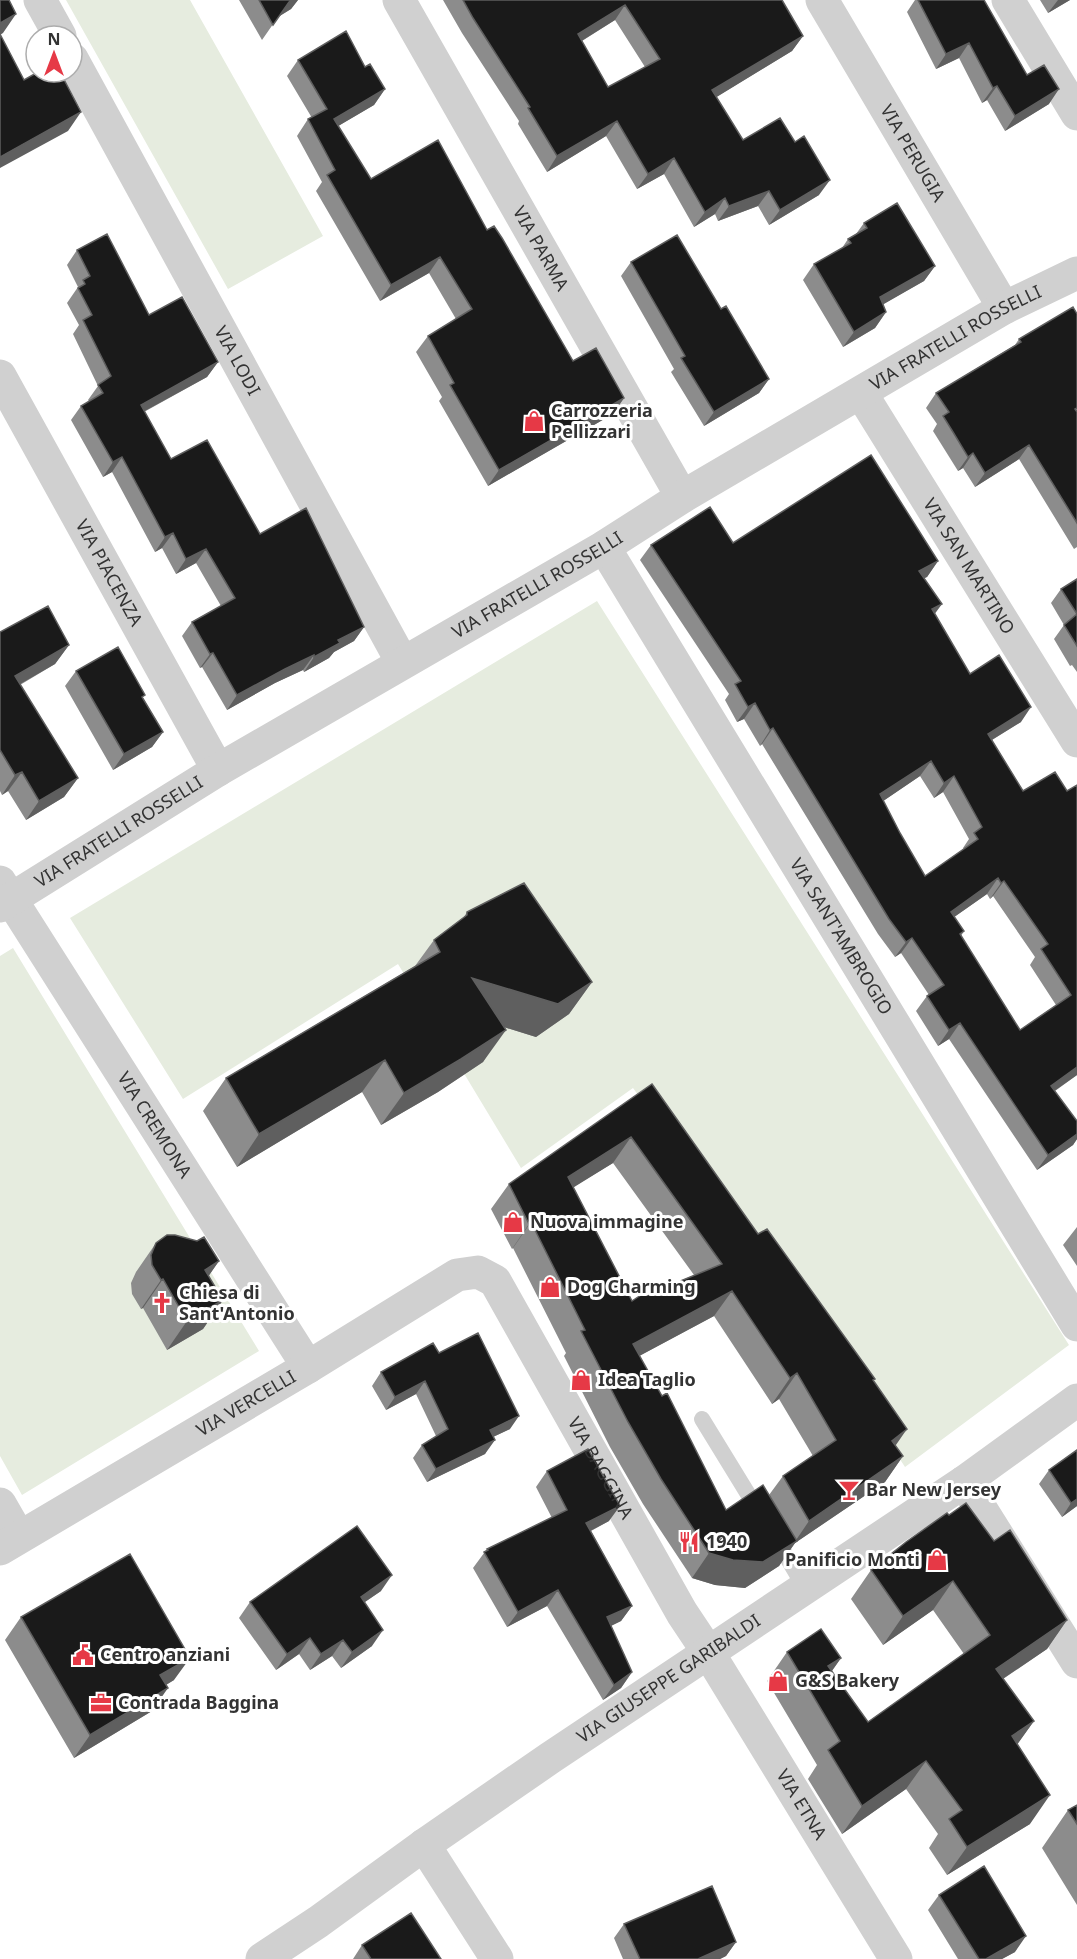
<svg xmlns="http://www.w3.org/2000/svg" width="1077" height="1959" viewBox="0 0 1077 1959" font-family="'Noto Sans',sans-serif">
<rect width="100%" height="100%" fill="#fff"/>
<path fill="#e6ecdf" d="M66 0H190L323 236 228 289Z
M597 601 1069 1345 905 1467 875 1421 633 1088 521 1168 398 964 183 1099 70 918Z
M13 948 259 1351 22 1495 0 1456V956Z"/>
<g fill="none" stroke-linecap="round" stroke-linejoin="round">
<path stroke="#d0d0d0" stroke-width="16" d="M702 1419 759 1512
M775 1537 805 1588"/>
<g stroke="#d0d0d0" stroke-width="33">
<path d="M40 0 60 36"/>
<path id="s1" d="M399 0 682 497"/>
<path id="s2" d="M822 0 1004 308"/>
<path d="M1008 0 1077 114"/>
<path id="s3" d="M72 59 402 662"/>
<path id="s4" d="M0 376 218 770"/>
<path id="s5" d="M861 393 1077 741"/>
<path id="s6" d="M604 547 1077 1325"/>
<path id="s7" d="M0 882 308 1367"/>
<path id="s8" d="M0 906 218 770 604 547 682 497 1004 308 1077 273"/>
<path d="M964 1482 1077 1662"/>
<path d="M0 1504 19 1537"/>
<path id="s9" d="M0 1549 308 1367 457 1275 478 1272 495 1281 682 1613 708 1652 896 1959"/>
<path d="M424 1845 497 1959"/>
<path id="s10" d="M262 1959 318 1922 424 1845 550 1758 964 1482 1077 1400"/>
</g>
</g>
<path fill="#8c8c8c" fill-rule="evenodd" d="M239 0H298L291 9 278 17 262 40Z
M443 0H782L803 36 792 51 716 97 743 140 819 195 769 225 758 206 718 221 715 214 694 227 664 174 637 189 606 136 547 172 518 124 519 121 462 33ZM615 20 645 67 608 87 582 41Z
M915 0H984L1027 75 1049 104 1005 131 987 100 982 103 959 58 936 69 907 12Z
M1040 0H1070L1048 13Z
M298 60 365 67 385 89 374 105 338 126 371 179 487 230 573 361 624 398 613 414 488 486 439 401 442 397 416 352 428 336 456 319 429 273 380 301 316 191 322 182 297 136 308 119 312 118 287 76Z
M864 223 935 266 924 281 883 304 886 312 875 328 843 347 803 280 814 264 842 248 848 239 856 234Z
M77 250 149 315 218 362 207 377 144 412 171 459 260 534 364 627 354 641 334 652 329 658 304 672 303 670 275 683 227 710 202 667 200 668 182 636 192 622 221 606 196 563 176 574 162 548 155 552 112 472 103 477 71 420 81 406 89 401 88 400 98 386 73 334 79 325 67 303 78 287 67 265Z
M631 262 721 309 769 379 759 393 704 426 671 372 674 369 621 276Z
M1077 314V547L1074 549 1019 459 975 487 963 468 958 471 933 431 937 424 926 408 936 393 1015 345 1019 339Z
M733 543 938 561 927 577 924 578 935 614 970 674 1021 722 992 740 1023 791 1055 772 1077 1075 1055 1091 1077 1121V1139L1073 1145 1037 1170 949 1039 938 1046 916 1011 927 996 929 995 901 953 895 957 878 934 762 744 760 746 744 719 737 722 725 700 729 694 640 560 651 545ZM920 776 934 798 943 792 969 839 963 848 964 849 925 876 900 833 883 801ZM987 894 990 899 993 896 1035 957 1030 965 1056 1005 1020 1030 961 936 964 931 954 917Z
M1077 579V672L1072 665 1070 666 1054 639 1064 625 1051 603 1061 589Z
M0 632 69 645 55 664 20 685 78 778 64 797 26 820 8 791 2 795 0 791Z
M76 671 143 698 163 732 152 747 113 770 65 686Z
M467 912 592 982 569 1014 536 1037 504 1027 483 1062 438 1092 381 1125 362 1092 237 1167 203 1111 226 1078 415 966 434 940 464 917Z
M652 1084 758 1234 875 1379 873 1381 895 1446 903 1456 885 1482 795 1543 779 1566 745 1588 715 1585 692 1578 643 1504 610 1447 564 1356 566 1353 513 1248 512 1249 491 1209 509 1184ZM613 1163 694 1275 632 1301 573 1187ZM714 1316 772 1404 779 1399 813 1456 783 1476 769 1495 726 1510 639 1356Z
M1077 1227V1266L1063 1245Z
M156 1243 219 1261 208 1276 223 1300 203 1329 167 1350 143 1308 141 1309 132 1294 131 1283 136 1272Z
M439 1353 510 1429 493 1437 485 1454 427 1482 413 1458 422 1445 436 1436 416 1394 386 1410 372 1386 381 1372Z
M1077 1450V1506L1062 1517 1039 1484 1049 1470Z
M547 1471 609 1521 591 1531 632 1606 621 1621 611 1626 632 1672 621 1688 603 1700 547 1606 507 1627 473 1568 487 1549 552 1518 536 1487Z
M949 1515 994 1541 1067 1620 1047 1649 1003 1679 1034 1721 1017 1744 1030 1824 947 1875 929 1848 938 1834 906 1789 842 1834 808 1779 817 1765 767 1681 787 1652 841 1658 832 1671 868 1722 964 1654 933 1610 883 1645 851 1599 871 1570Z
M381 1591 365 1602 372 1646 341 1668 332 1656 310 1670 299 1654 276 1670 239 1618 250 1602Z
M21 1617 174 1680 166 1685 152 1711 74 1758 5 1640Z
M1077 1805V1905L1042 1848 1068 1810Z
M939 1895 1015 1952 1002 1959H958L928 1910Z
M624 1924 736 1942 726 1956 720 1959H623L614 1938Z
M362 1945 441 1959H353Z"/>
<path fill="#5f5f5f" d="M292 0H298L291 9 278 17 289 2Z
M1058 0H1070L1048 13Z
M625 5 615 20 567 50 578 34Z
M16 14 3 33 0 35V23Z
M803 36 792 51 702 106 712 90Z
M969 43 959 58 936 69 946 54Z
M997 86 987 100 982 103 993 88Z
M385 89 374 105 323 135 334 119Z
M1059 89 1049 104 1005 131 1015 116Z
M81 112 68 131 0 168V157Z
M617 121 606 136 547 172 557 156Z
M674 158 664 174 637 189 648 174Z
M830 180 819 195 769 225 780 210Z
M769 191 758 206 718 221 729 206Z
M725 198 715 214 694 227 705 212Z
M440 257 429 273 380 301 391 285Z
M935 266 924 281 870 312 880 297Z
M886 312 875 328 843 347 854 332Z
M218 362 207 377 130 419 141 405Z
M769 379 759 393 704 426 714 412Z
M624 398 613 414 488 486 499 470Z
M1029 445 1019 459 975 487 985 473Z
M973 453 963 468 958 471 968 457Z
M122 457 112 472 103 477 113 462Z
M173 533 162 548 155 552 165 537Z
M206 549 196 563 176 574 186 559Z
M938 561 927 577 908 586 919 571Z
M942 604 931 619 932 609Z
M364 627 354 641 334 652 329 658 304 672 314 657 338 640Z
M69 645 55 664 1 695 15 676Z
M213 653 202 667 200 668 210 654Z
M314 655 303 670 275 683 227 710 237 695 285 669Z
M755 703 744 719 737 722 748 707Z
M1031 707 1021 722 977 749 988 734Z
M773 728 762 744 760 746 770 730Z
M163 732 152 747 113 770 124 754Z
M931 761 920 776 870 810 880 794Z
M22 772 8 791 2 795 15 775Z
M954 776 943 792 934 798 944 783Z
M78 778 64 797 26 820 39 801Z
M998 878 987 894 940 927 951 912Z
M1004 881 993 896 990 899 1001 883Z
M912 938 901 953 895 957 906 942Z
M472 978 592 982 569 1014 536 1037 449 1010Z
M960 1023 949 1039 938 1046 949 1030Z
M506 1030 483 1062 438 1092 381 1125 404 1093Z
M385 1060 362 1092 237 1167 259 1134Z
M1077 1067V1075L1040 1101 1051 1086Z
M1077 1134V1139L1073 1145 1037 1170 1048 1155Z
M631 1137 613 1163 550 1202 568 1177Z
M531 1222 513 1248 512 1249 529 1224Z
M219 1261 199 1290 205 1270Z
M163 1279 143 1308 141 1309 161 1280Z
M732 1291 714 1316 615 1369 633 1344Z
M223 1300 203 1329 167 1350 187 1321Z
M797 1373 779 1399 772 1404 790 1378Z
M425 1381 416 1394 386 1410 395 1397Z
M519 1416 510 1429 480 1443 490 1430Z
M907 1429 889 1455 892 1441Z
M495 1440 485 1454 427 1482 436 1469Z
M903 1456 885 1482 795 1543 779 1566 745 1588 715 1585 692 1578 709 1553 794 1543 809 1521Z
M1077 1499V1506L1062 1517 1071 1503Z
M620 1506 609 1521 575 1539 586 1523Z
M392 1575 381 1591 350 1612 361 1597Z
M953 1581 933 1610 883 1645 903 1616Z
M558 1590 547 1606 507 1627 518 1612Z
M632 1606 621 1621 596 1633 607 1617Z
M1067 1620 1047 1649 976 1697 996 1669Z
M383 1630 372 1646 341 1668 352 1652Z
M310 1638 299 1654 276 1670 287 1654Z
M343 1640 332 1656 310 1670 321 1654Z
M190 1658 174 1680 144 1698 160 1675Z
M841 1658 821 1686 828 1666Z
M632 1672 621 1688 603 1700 614 1685Z
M168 1688 152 1711 74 1758 90 1735Z
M1034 1721 1014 1749 1012 1736Z
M926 1761 906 1789 842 1834 862 1806Z
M1050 1795 1030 1824 947 1875 967 1847Z
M1026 1936 1015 1952 1002 1959H986Z
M736 1942 726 1956 720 1959H698Z"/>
<path fill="#1a1a1a" stroke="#5f5f5f" stroke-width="1.5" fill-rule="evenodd" d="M0 0H9L16 14 0 23Z
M259 0H292L289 2 273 25Z
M463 0H782L803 36 712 90 743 140 780 118 795 142 804 136 830 180 780 210 769 191 729 206 725 198 705 212 674 158 648 174 617 121 557 156 528 108 530 107 473 18ZM625 5 660 59 608 87 578 34Z
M918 0H984L1027 75 1044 65 1059 89 1015 116 997 86 993 88 969 43 946 54Z
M346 31 365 67 370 64 385 89 334 119 371 179 438 140 487 230 494 226 502 238 573 361 596 348 624 398 499 470 450 385 454 383 428 336 472 309 440 257 391 285 327 175 335 170 308 119 327 109 298 60Z
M0 34 24 80 38 72H60L81 112 0 157Z
M897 203 935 266 880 297 886 312 854 332 814 264 851 243 848 239 867 228 864 223Z
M107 234 149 315 182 297 218 362 141 405 171 459 207 440 260 534 306 508 364 627 338 640 340 643 314 657V655L285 669 237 695 213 653 210 654 192 622 235 598 206 549 186 559 173 533 165 537 122 457 113 462 81 406 103 393 98 385 111 376 83 320 92 315 78 288 85 284 83 280 90 276 77 250Z
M677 235 721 309 726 306 769 379 714 412 681 358 685 356 631 262Z
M1073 307 1077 314V408L1075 409 1077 412V523L1029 445 985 473 973 453 968 457 953 432 943 416 949 412 936 393 1021 342 1019 339Z
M871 455 938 561 919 571 942 604 932 609 970 674 999 655 1031 707 988 734 1023 791 1055 772 1067 791 1077 785V1067L1051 1086 1077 1121V1134L1048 1155 960 1023 949 1030 936 1010 927 996 944 985 912 938 906 942 889 919 773 728 770 730 755 703 748 707 735 684 741 681 651 545 710 507 733 543ZM931 761 944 783 954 776 982 827 974 833 978 839 925 876 900 833 880 794ZM998 878 1001 883 1004 881 1048 944 1041 949 1071 995 1020 1030 960 934 964 931 951 912Z
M1077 579V646L1064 625 1077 614 1061 589Z
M48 606 69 645 15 676 78 778 39 801 22 772 15 775 0 750V632Z
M118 647 145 695 142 697 163 732 124 754 76 671Z
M524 883 592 982 558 1004 472 978 506 1030 461 1059 404 1093 385 1060 259 1134 226 1078 440 952 434 940 467 915V912Z
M652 1084 758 1234 767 1229 875 1379 873 1380 907 1429 892 1441 903 1456 809 1521 783 1476 836 1440 797 1373 790 1378 732 1291 633 1344 662 1396 667 1393 726 1510 763 1485 797 1541 763 1562 733 1560 709 1553 661 1479 628 1422 581 1331 585 1330 531 1222 529 1224 509 1184ZM631 1137 722 1264 661 1289 659 1283 632 1301 568 1177Z
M167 1235H175L197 1241 204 1237 219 1261 205 1270 223 1300 187 1321 163 1279 161 1280 152 1265 151 1255 156 1243Z
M478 1333 519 1416 490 1430 495 1440 436 1469 422 1445 448 1429 425 1381 395 1397 381 1372 433 1343 439 1353Z
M588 1449 620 1506 586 1523 632 1606 607 1617 632 1672 614 1685 558 1590 518 1612 484 1552 488 1550 487 1549 567 1510 547 1471Z
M1077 1450V1499L1071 1503 1049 1470Z
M966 1503 994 1541 1010 1530 1067 1620 996 1669 1034 1721 1012 1736 1050 1795 967 1847 949 1819 962 1810 926 1761 862 1806 828 1750 840 1741 787 1652 821 1629 841 1658 828 1666 868 1722 990 1635 953 1581 903 1616 871 1570 906 1542 947 1513 949 1515Z
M357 1526 392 1575 361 1597 383 1630 352 1652 343 1640 321 1654 310 1638 287 1654 250 1602Z
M130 1554 190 1658 160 1675 168 1688 90 1735 21 1617Z
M1077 1805V1824L1068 1810Z
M984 1866 1026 1936 986 1959H979L939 1895Z
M712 1886 736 1942 698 1959H640L624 1924Z
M411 1913 441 1959H371L362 1945Z"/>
<defs>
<symbol id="shop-bare" viewBox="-9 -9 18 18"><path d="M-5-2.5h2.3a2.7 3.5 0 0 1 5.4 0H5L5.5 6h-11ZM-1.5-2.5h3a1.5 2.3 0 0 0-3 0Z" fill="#e63946" stroke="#fff" stroke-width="2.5" paint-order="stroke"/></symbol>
<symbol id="church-bare" viewBox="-9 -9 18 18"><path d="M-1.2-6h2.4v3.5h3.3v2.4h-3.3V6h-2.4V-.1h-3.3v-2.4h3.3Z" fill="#e63946" stroke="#fff" stroke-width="2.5" paint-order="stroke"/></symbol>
<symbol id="bar-bare" viewBox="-9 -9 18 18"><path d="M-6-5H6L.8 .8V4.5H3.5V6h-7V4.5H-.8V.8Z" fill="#e63946" stroke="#fff" stroke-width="2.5" paint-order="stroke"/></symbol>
<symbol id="restaurant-bare" viewBox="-9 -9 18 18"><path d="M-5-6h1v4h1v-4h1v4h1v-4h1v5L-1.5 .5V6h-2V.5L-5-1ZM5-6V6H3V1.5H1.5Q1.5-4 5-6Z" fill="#e63946" stroke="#fff" stroke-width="2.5" paint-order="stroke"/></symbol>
<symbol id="civic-bare" viewBox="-9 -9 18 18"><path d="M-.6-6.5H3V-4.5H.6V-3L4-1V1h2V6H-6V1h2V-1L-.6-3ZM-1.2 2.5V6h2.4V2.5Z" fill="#e63946" stroke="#fff" stroke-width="2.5" paint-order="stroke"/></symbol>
<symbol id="office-bare" viewBox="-9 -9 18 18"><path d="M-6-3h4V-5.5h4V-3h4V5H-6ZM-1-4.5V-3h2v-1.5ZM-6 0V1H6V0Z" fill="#e63946" stroke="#fff" stroke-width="2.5" paint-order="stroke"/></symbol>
</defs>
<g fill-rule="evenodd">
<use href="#shop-bare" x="519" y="406" width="30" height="30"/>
<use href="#shop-bare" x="498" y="1207" width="30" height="30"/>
<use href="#shop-bare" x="535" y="1272" width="30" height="30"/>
<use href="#church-bare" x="147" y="1288" width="30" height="30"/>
<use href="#shop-bare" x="566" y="1365" width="30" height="30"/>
<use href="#bar-bare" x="834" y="1475" width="30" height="30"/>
<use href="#restaurant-bare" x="674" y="1527" width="30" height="30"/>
<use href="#shop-bare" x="922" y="1545" width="30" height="30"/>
<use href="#civic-bare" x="68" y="1640" width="30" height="30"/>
<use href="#shop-bare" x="763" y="1666" width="30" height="30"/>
<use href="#office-bare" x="86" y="1688" width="30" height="30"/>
</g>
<g text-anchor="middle" stroke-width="6" stroke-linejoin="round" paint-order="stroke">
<g font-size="18" fill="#333" stroke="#fff">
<text dy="6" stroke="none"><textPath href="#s2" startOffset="178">VIA PERUGIA</textPath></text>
<text dy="6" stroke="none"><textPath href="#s1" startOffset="286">VIA PARMA</textPath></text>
<text dy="6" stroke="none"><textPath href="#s8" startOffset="1112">VIA FRATELLI ROSSELLI</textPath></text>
<text dy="6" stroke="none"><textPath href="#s3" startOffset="344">VIA LODI</textPath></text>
<text dy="6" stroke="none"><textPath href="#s5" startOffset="204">VIA SAN MARTINO</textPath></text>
<text dy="6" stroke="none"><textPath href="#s4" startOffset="225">VIA PIACENZA</textPath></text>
<text dy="6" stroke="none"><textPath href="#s8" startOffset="626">VIA FRATELLI ROSSELLI</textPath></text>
<text dy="6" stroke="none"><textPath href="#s8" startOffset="140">VIA FRATELLI ROSSELLI</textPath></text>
<text dy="6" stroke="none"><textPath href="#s6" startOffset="456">VIA SANT'AMBROGIO</textPath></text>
<text dy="6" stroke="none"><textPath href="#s7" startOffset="288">VIA CREMONA</textPath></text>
<text dy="6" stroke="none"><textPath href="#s9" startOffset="286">VIA VERCELLI</textPath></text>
<text dy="6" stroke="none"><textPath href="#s9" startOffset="788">VIA BAGGINA</textPath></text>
<text dy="6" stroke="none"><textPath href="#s10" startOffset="494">VIA GIUSEPPE GARIBALDI</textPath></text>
<text dy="6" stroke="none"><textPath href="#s9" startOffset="1180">VIA ETNA</textPath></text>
</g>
<g font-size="18" font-weight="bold" fill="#333" stroke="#fff" text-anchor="start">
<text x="551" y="417">Carrozzeria<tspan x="551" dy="21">Pellizzari</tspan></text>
<text x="530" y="1228">Nuova immagine</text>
<text x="567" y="1293">Dog Charming</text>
<text x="179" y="1299">Chiesa di<tspan x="179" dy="21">Sant'Antonio</tspan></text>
<text x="598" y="1386">Idea Taglio</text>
<text x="866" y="1496">Bar New Jersey</text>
<text x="706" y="1548">1940</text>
<text x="920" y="1566" text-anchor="end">Panificio Monti</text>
<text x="100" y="1661">Centro anziani</text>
<text x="795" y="1687">G&amp;S Bakery</text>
<text x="118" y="1709">Contrada Baggina</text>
</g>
</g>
<g transform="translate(54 54)"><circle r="28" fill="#ffffff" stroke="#adadad" stroke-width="1.5"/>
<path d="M0-4.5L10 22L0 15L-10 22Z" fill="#e63946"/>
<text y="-9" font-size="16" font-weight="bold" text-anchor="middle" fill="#333333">N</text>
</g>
</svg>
